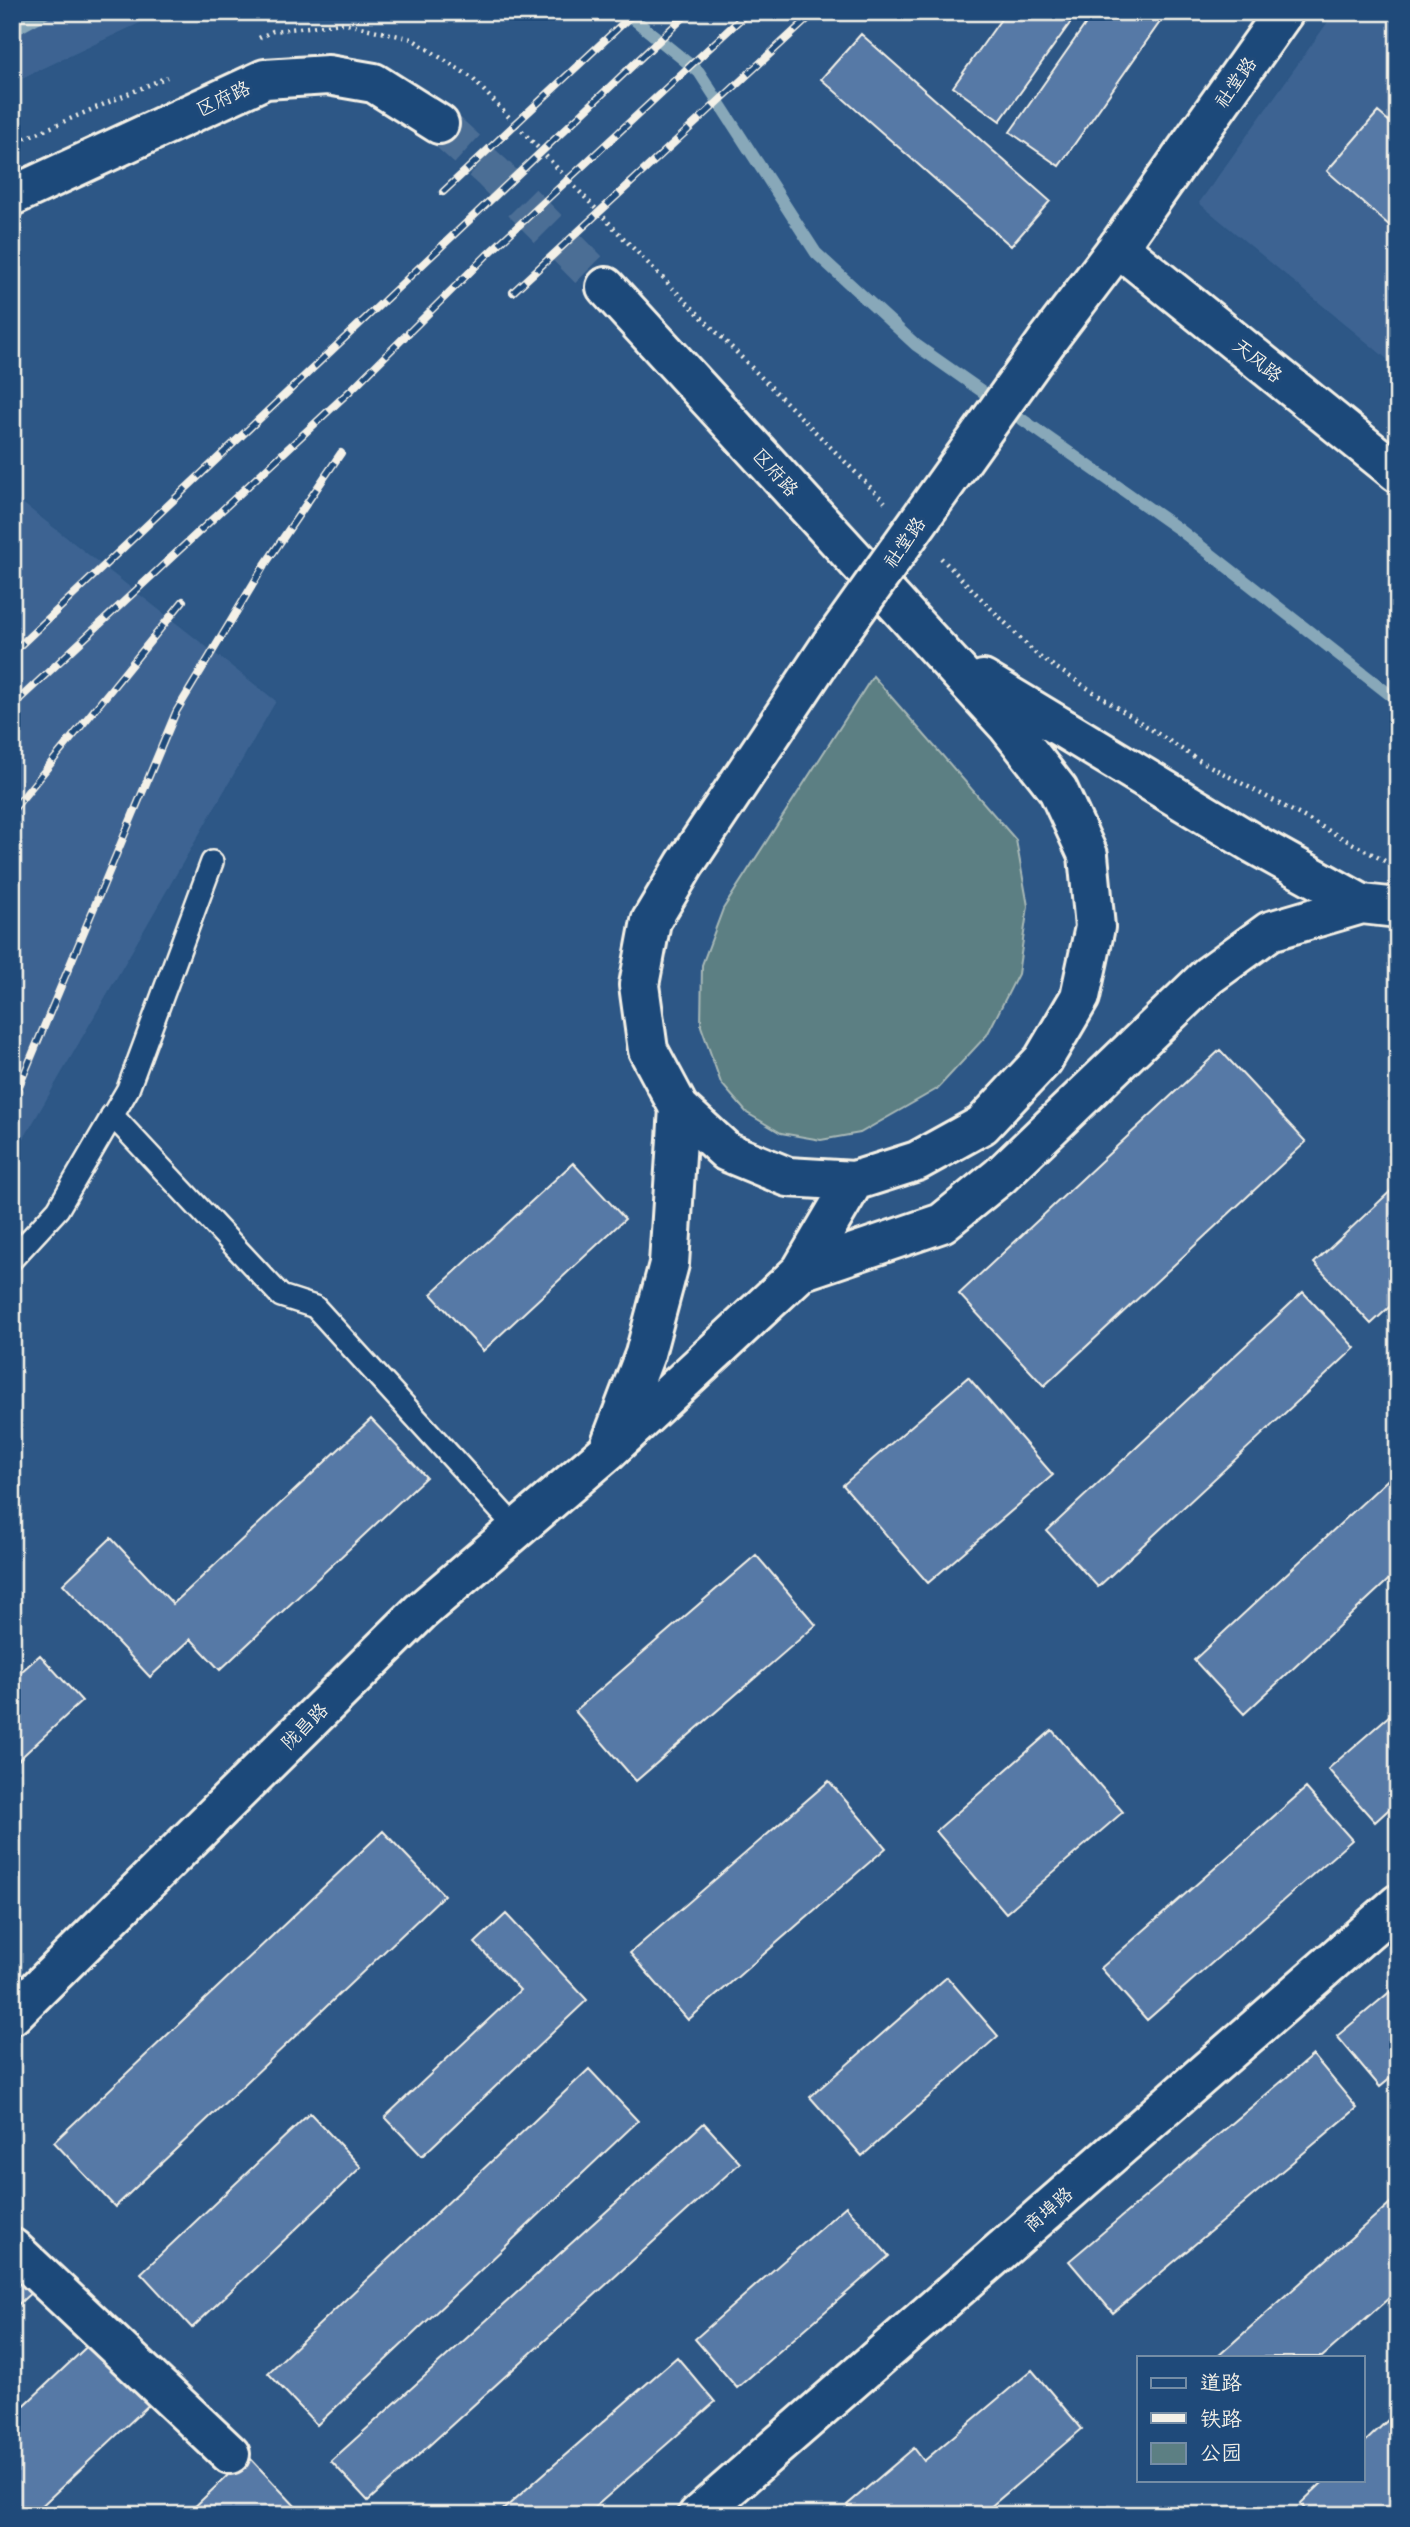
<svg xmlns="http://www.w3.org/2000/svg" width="1410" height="2527" viewBox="0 0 1410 2527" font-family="Delius,'LXGW WenKai TC',sans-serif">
<rect width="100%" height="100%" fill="#2d5786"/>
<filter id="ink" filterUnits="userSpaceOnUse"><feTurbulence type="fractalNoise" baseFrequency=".0143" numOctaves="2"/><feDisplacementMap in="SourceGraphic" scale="14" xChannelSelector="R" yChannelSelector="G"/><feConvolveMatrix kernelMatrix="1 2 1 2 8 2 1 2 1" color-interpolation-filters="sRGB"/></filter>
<g filter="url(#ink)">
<path fill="#3d6492" d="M12 12H163L12 83Z
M1335 12H1398V368L1199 203Z
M12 495 276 701 12 1159Z"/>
<path fill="#5c7f83" stroke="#a8b8b6" stroke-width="2" d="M873 676 1016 840 1028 906 1018 974 987 1035 937 1089 860 1133 821 1140 781 1133 747 1113 721 1083 701 1026 702 965 723 909Z"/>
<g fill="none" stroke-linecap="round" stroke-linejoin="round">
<path stroke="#88a8b9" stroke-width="12" d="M625 12 699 72 816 253 916 345 1180 530 1398 701
M12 31 47 12"/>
</g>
<path fill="#5679a6" stroke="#f4f1e8" stroke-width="2" d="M1006 12H1078L1000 121 953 87Z
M1094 12H1167L1059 166 1010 132Z
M861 34 1050 201 1011 246 821 79Z
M1378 112 1398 129V233L1327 171Z
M1220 1050 1306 1142 1044 1386 959 1294Z
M573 1163 625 1219 483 1351 431 1294Z
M1398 1184V1299L1371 1324 1314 1263Z
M1303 1292 1355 1348 1098 1587 1047 1531Z
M968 1377 1053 1475 928 1583 843 1485Z
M371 1419 426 1477 220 1670 191 1639 150 1677 63 1584 111 1538 173 1604Z
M1398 1470V1571L1244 1714 1194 1660Z
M756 1555 816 1625 636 1781 575 1711Z
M40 1655 82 1701 12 1766V1680Z
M1398 1708V1801L1375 1822 1328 1769Z
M1052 1730 1123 1812 1006 1913 936 1831Z
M829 1781 886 1848 688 2020 630 1953Z
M1306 1788 1352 1840 1147 2020 1101 1968Z
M383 1831 444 1895 115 2207 54 2142Z
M506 1914 587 2000 422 2156 385 2117 520 1990 475 1943Z
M947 1977 998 2036 862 2156 810 2097Z
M1398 1985V2072L1380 2087 1337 2036Z
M1313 2055 1357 2108 1113 2313 1069 2261Z
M589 2069 638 2121 317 2425 268 2373Z
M310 2113 361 2167 192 2328 141 2273Z
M704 2123 740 2163 368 2501 331 2461Z
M1398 2196V2290L1322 2357H1217Z
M846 2206 889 2256 737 2388 695 2339Z
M12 2269 33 2291 12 2310Z
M97 2337 155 2399 32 2515H12V2417Z
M677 2357 715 2402 586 2515H497Z
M1032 2370 1082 2429 981 2515H855L847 2505 914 2448 924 2461Z
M1390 2418 1398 2427V2515H1311L1300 2504 1325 2480H1363V2444Z
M248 2456 298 2509 292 2515H186Z"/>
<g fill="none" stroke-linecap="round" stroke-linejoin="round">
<path stroke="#4b6e95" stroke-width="38" stroke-dasharray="38 19" stroke-linecap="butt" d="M439 124 492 172 606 287"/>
<defs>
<path id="service" d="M112 1115 281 1296 315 1307 517 1529
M12 1259 58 1209 128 1089 212 862"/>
<path id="minor" d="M12 2248 230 2454
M698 2515 1398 1904"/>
<path id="tertiary" d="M1118 247 1398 473"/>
<path id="secondary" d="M12 196 265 79 328 75 374 83 439 124
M606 287 1008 726 1058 790 1088 855 1095 927 1080 997 1043 1060 982 1125 917 1161 854 1181 788 1177 727 1152 679 1108 648 1050 639 985 651 921 685 864 832 643
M1047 341 1118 247 1284 12
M983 680 1254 844 1362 904
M801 1271 854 1181
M611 1443 645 1354 669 1264 679 1108
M12 2015 420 1612 608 1451 801 1271 942 1223 1000 1176 1208 976 1270 931 1362 904 1398 908"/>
</defs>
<use href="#service" stroke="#f4f1e8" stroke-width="26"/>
<use href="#minor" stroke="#f4f1e8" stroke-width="44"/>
<use href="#tertiary" stroke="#f4f1e8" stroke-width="44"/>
<use href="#secondary" stroke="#f4f1e8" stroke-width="44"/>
<path stroke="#f4f1e8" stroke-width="4.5" stroke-dasharray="2 5" stroke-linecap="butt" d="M259 38 273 31 343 23 412 39 472 78 631 246 885 502
M12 144 167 77
M941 558 1038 656 1197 759 1394 866"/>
<use href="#service" stroke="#1f4a7a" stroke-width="21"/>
<use href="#minor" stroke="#1f4a7a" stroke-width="38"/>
<use href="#tertiary" stroke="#1f4a7a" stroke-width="38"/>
<use href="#secondary" stroke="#1f4a7a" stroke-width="38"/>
<defs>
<path id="rail" d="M443 192 635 12
M513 292 815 12
M12 653 689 12
M12 706 352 389 487 255 748 12
M12 811 183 601
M12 1103 176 712 264 566 341 453"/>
</defs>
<use href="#rail" stroke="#f4f1e8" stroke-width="8"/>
<use href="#rail" stroke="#1f4a7a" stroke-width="5" stroke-dasharray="16" stroke-linecap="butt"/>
<defs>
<path id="secondary-bridge" d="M832 643 1047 341"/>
</defs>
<use href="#secondary-bridge" stroke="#f4f1e8" stroke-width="44" stroke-linecap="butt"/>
<use href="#secondary-bridge" stroke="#1f4a7a" stroke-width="38"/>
</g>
</g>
<g text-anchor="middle" stroke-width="7" stroke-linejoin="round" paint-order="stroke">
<g font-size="19" fill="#f4f1e8" stroke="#1f4a7a">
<text transform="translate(1235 82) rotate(-55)" y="7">社堂路</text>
<text transform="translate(223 98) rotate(-25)" y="7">区府路</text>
<text transform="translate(1258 360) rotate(39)" y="7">天风路</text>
<text transform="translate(776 472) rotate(48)" y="7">区府路</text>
<text transform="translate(904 542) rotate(-55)" y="7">社堂路</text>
<text transform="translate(304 1726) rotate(-45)" y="7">陇昌路</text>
<text transform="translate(1048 2209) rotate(-41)" y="7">商埠路</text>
</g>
</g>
<rect width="1410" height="2527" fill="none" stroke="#1f4a7a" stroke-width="42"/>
<rect x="21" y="21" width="1368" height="2485" fill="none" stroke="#f4f1e8" stroke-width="2.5" filter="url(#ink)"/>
<rect x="1137" y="2356" width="228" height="126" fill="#1f4a7a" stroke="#748da6" stroke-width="2"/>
<rect x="1151" y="2378" width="35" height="10" fill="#1f4a7a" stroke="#748da6" stroke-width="2"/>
<text x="1200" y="2390" font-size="21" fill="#f4f1e8">道路</text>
<rect x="1151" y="2413" width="35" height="10" fill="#f4f1e8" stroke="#748da6" stroke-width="2"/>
<text x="1200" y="2426" font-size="21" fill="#f4f1e8">铁路</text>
<rect x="1151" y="2443" width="35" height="21" fill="#5c7f83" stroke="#748da6" stroke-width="2"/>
<text x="1200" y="2460" font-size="21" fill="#f4f1e8">公园</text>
</svg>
